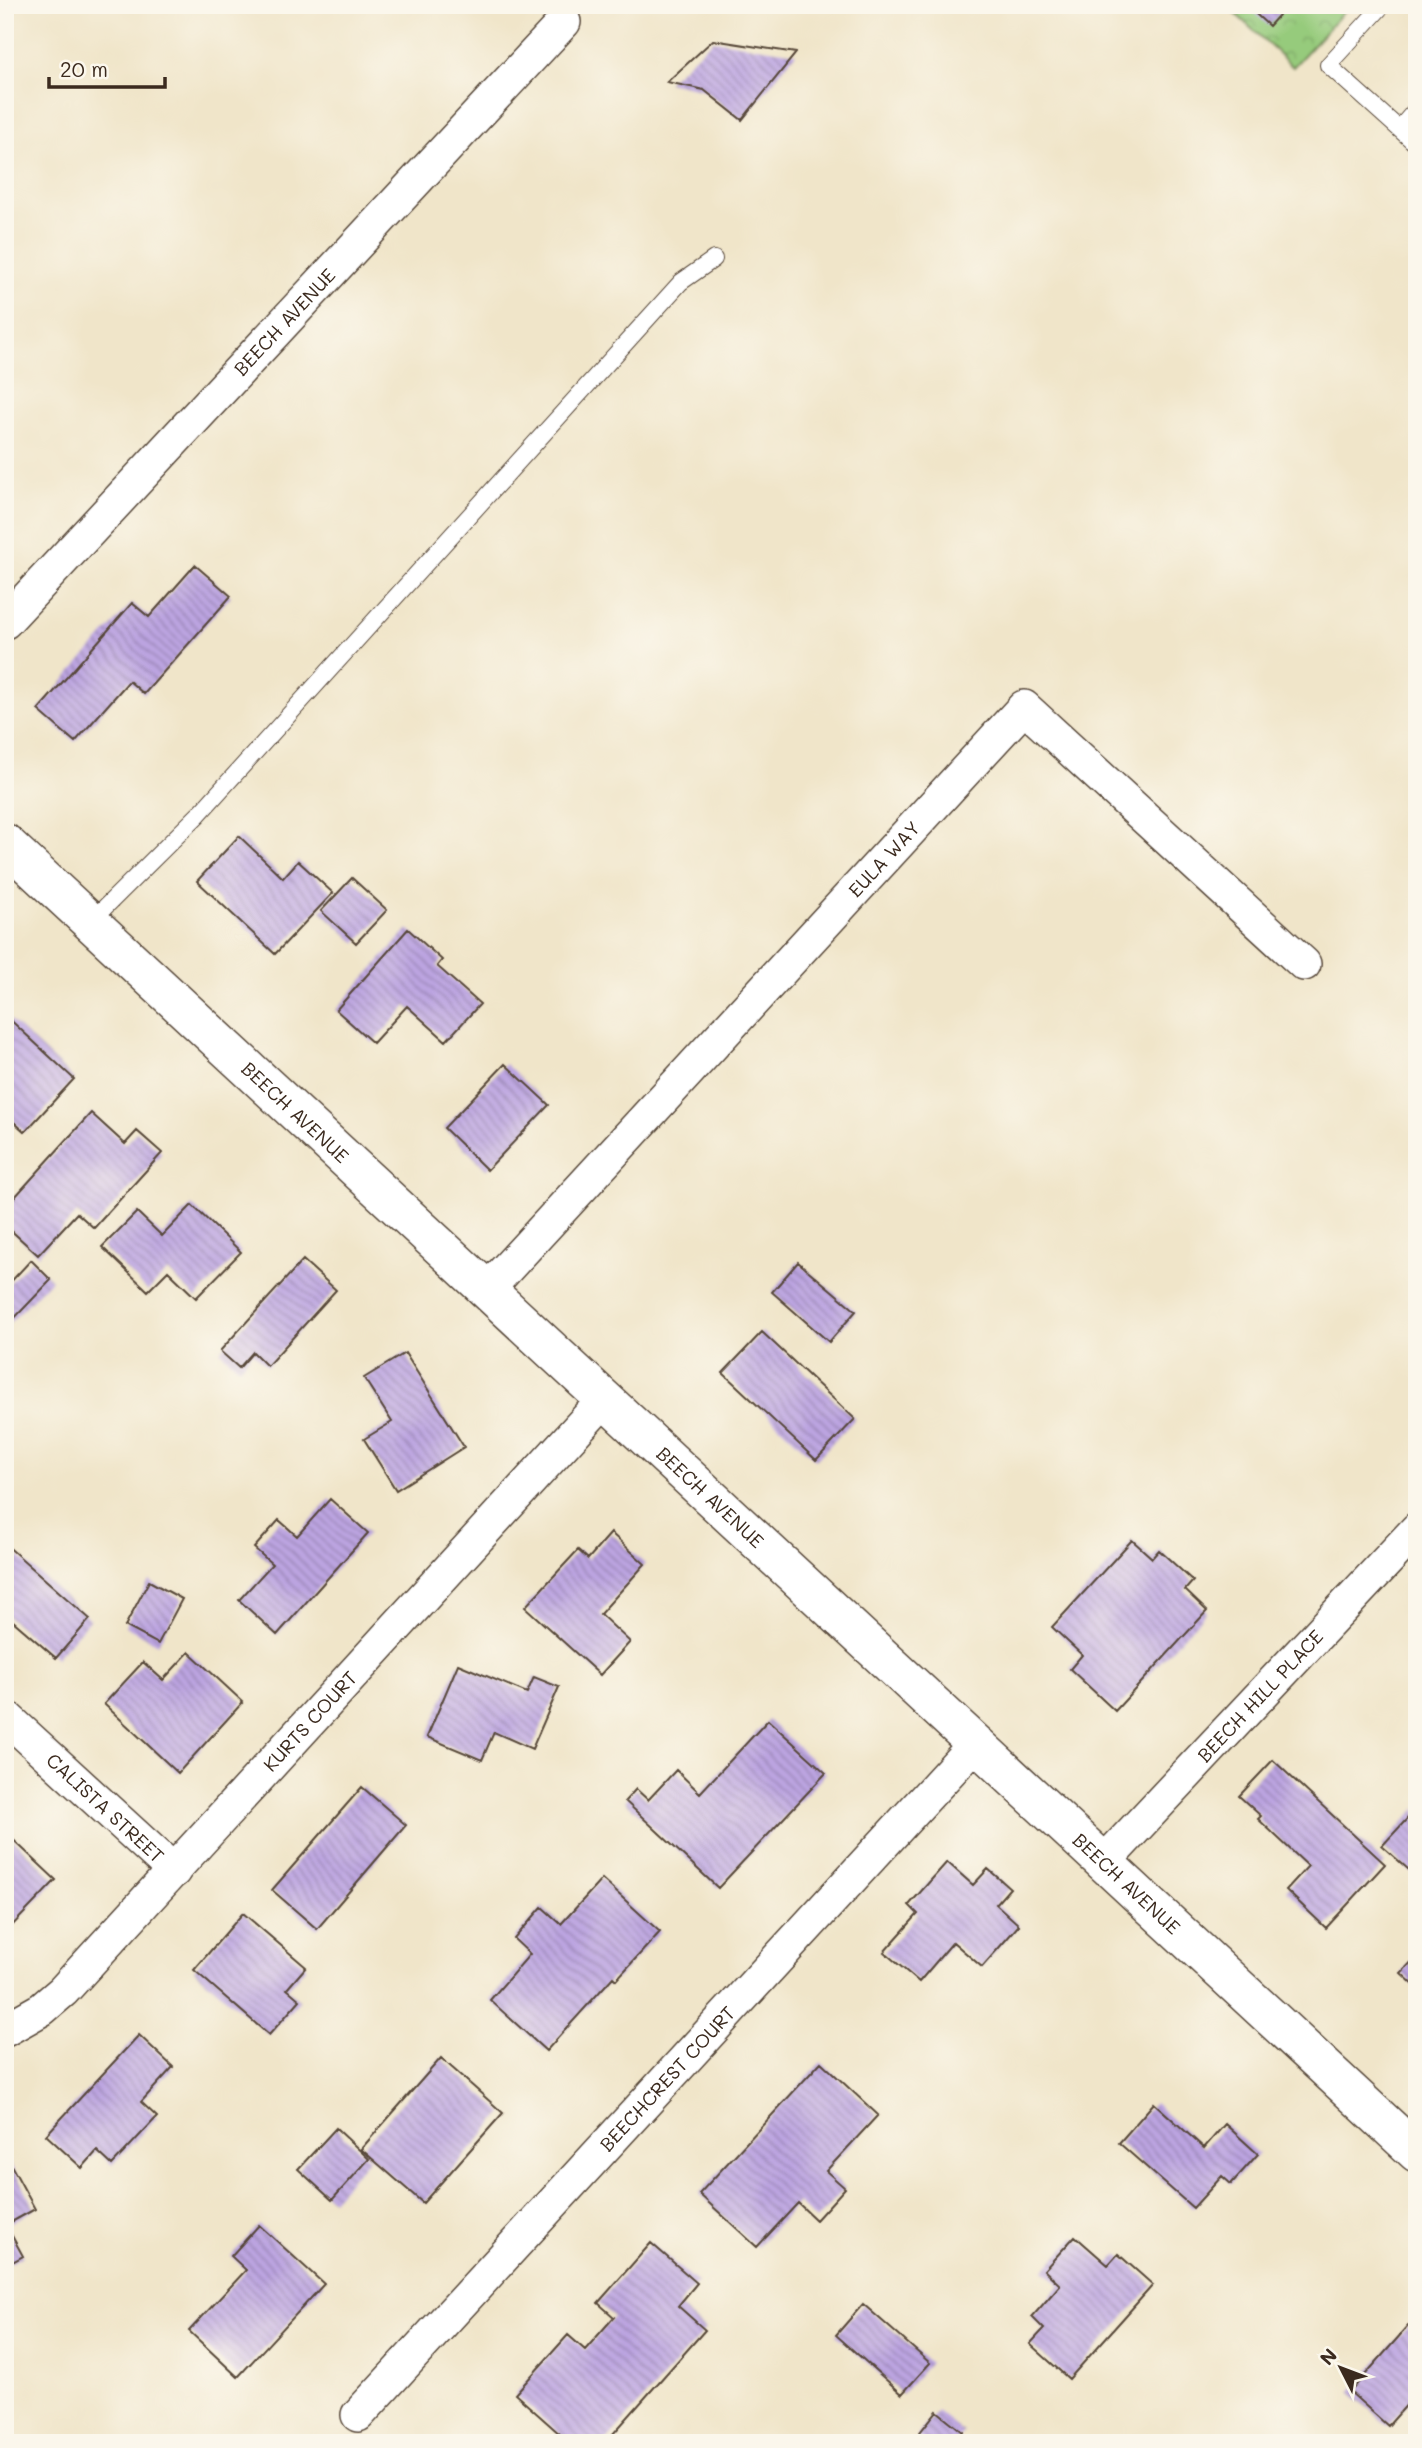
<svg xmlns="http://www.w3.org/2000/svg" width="1422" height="2448" viewBox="0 0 1422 2448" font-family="Mali,sans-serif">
<defs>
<pattern id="park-crowns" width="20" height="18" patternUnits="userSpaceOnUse" patternTransform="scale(1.75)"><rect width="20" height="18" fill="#96cb7c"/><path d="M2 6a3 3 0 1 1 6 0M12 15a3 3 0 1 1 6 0" fill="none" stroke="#82ae6b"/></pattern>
<pattern id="building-back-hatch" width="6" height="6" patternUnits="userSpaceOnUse" patternTransform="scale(1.75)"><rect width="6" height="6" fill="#bca4e1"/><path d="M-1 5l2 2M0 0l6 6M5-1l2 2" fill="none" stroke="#9a86b6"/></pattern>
</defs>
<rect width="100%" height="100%" fill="#fbf7ec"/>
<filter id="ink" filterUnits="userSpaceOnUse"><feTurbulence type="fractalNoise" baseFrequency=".0143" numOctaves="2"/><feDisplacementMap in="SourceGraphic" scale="14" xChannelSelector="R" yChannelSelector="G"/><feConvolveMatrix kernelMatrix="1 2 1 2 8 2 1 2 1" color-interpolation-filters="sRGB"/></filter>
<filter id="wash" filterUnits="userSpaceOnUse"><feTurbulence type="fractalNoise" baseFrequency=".00686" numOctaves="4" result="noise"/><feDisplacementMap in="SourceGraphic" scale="28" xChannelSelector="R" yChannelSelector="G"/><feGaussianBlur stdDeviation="1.57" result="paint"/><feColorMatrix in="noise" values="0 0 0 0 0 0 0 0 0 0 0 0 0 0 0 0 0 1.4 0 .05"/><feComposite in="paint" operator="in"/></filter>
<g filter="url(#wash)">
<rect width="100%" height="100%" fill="#f0e5c9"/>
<path fill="url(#park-crowns)" stroke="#687a4d" stroke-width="2" d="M1226 5H1350L1293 67Z"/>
<g id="blocks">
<path fill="url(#building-back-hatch)" d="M1246 5H1288L1269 26Z
M713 40 796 53 742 120 704 90 667 82Z
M195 565 231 596 144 694 129 681 75 742 38 710 132 603 149 617Z
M239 836 283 878 298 861 333 893 275 954 197 881Z
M352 878 387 910 356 943 321 911Z
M408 929 442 960 437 966 480 1004 446 1041 407 1006 373 1043 336 1010Z
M5 1015 74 1079 25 1132 5 1114Z
M505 1064 549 1105 487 1170 444 1128Z
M91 1113 125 1144 137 1131 162 1153 94 1228 77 1213 38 1255 5 1225V1208Z
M192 1205 241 1252 196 1298 168 1271 148 1291 102 1247 137 1212 162 1236Z
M31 1260 51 1280 5 1328V1288Z
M303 1260 336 1290 267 1366 253 1352 239 1368 220 1351Z
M798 1262 856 1311 829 1342 772 1292Z
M762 1332 855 1419 816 1460 723 1373Z
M405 1353 464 1447 396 1490 364 1439 392 1422 364 1378Z
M330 1499 368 1533 277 1635 239 1600 272 1564 254 1548 279 1520 297 1536Z
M611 1533 645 1564 600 1614 630 1642 600 1675 525 1607 578 1550 588 1559Z
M1132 1540 1152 1558 1159 1550 1193 1581 1185 1590 1207 1611 1115 1711 1070 1669 1082 1655 1052 1627Z
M5 1544 90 1619 56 1658 5 1614Z
M149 1581 182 1599 158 1644 125 1626Z
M189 1652 243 1702 178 1773 104 1704 143 1662 163 1680Z
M458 1664 527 1693 534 1677 559 1687 532 1749 494 1732 482 1760 427 1737Z
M768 1720 826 1773 718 1888 625 1801 636 1789 648 1800 676 1770 700 1793Z
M1273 1760 1385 1864 1326 1928 1286 1890 1308 1866 1258 1819 1261 1816 1239 1796Z
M362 1787 406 1825 317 1929 272 1890Z
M1417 1808V1877L1382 1846Z
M5 1832 56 1880 5 1933Z
M947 1862 973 1885 988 1869 1010 1888 996 1904 1019 1925 982 1967 953 1942 919 1982 884 1952 918 1914 909 1905Z
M602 1879 660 1932 616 1980 613 1977 546 2051 490 2000 530 1954 514 1939 542 1907 561 1924Z
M243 1913 306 1967 287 1989 300 2000 269 2035 194 1970Z
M1417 1956V1988L1401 1973Z
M139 2035 173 2067 141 2102 157 2117 112 2165 97 2151 82 2168 46 2135Z
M441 2058 503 2113 423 2203 361 2149Z
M821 2062 878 2115 826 2171 845 2188 816 2220 798 2203 757 2247 699 2194Z
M1154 2103 1204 2148 1225 2124 1258 2154 1231 2184 1222 2176 1193 2208 1119 2143Z
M336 2128 369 2159 332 2200 298 2169Z
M5 2154 35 2209 6 2225 23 2256 5 2266Z
M259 2225 324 2284 238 2377 189 2331 246 2270 231 2256Z
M1075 2236 1108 2265 1118 2254 1153 2285 1069 2379 1030 2344 1044 2329 1032 2317 1060 2285 1044 2270Z
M651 2243 697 2283 678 2306 705 2330 605 2443H570L515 2394 568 2335 585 2350 614 2317 598 2303Z
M863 2304 930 2363 902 2394 836 2335Z
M1417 2316V2393L1388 2426 1350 2392Z
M937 2411 963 2432 955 2443H925L917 2436Z"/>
</g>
</g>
<g filter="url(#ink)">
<use href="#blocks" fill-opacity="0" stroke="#564638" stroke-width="2"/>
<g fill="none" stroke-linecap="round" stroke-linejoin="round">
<defs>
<path id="service" d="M1383 5 1328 65 1417 145
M1399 129 1417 108
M90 922 199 814 681 282 714 259"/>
<g id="minor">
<path id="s1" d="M5 622 564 22"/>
<path id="s2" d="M487 1290 1024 707 1304 964"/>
<path id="s3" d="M5 1716 174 1871"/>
<path id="s4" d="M1104 1862 1417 1529"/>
<path id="s5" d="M5 2030 42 2009 63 1991 605 1399"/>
<path id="s6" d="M358 2415 976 1743"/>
</g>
<g id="tertiary">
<path id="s7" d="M5 843 1417 2153"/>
</g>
</defs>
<use href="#service" stroke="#564638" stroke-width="18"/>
<use href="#minor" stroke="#564638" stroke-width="36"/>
<use href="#tertiary" stroke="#564638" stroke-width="41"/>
<use href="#service" stroke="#fff" stroke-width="16"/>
<use href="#minor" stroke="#fff" stroke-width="33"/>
<use href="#tertiary" stroke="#fff" stroke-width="38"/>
</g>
</g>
<g text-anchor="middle" stroke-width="5" stroke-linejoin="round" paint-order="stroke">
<g font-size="19" fill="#3b2a1e" stroke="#fbf7ec">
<text dy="7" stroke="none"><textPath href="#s1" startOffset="410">BEECH AVENUE</textPath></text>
<text dy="7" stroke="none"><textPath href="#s2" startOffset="586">EULA WAY</textPath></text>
<text dy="7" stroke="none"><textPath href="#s7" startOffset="396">BEECH AVENUE</textPath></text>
<text dy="7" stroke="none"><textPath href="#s7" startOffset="962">BEECH AVENUE</textPath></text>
<text dy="7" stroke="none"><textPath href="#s4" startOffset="228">BEECH HILL PLACE</textPath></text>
<text dy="7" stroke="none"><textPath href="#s5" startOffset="436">KURTS COURT</textPath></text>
<text dy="7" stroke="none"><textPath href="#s3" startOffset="136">CALISTA STREET</textPath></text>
<text dy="7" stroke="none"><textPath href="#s7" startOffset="1530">BEECH AVENUE</textPath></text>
<text dy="7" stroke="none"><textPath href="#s6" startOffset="457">BEECHCREST COURT</textPath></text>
</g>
</g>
<rect width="1422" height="2448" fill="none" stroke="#fbf7ec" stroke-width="28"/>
<g transform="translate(1341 2368) rotate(312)" stroke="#fbf7ec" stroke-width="5" paint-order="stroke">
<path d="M0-5L12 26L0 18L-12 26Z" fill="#3b2a1e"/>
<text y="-10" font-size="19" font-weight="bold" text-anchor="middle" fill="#3b2a1e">N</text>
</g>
<path d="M49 77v10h116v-10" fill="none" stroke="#3b2a1e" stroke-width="3.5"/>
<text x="60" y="77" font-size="21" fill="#3b2a1e" stroke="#fbf7ec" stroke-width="5" paint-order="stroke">20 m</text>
</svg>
